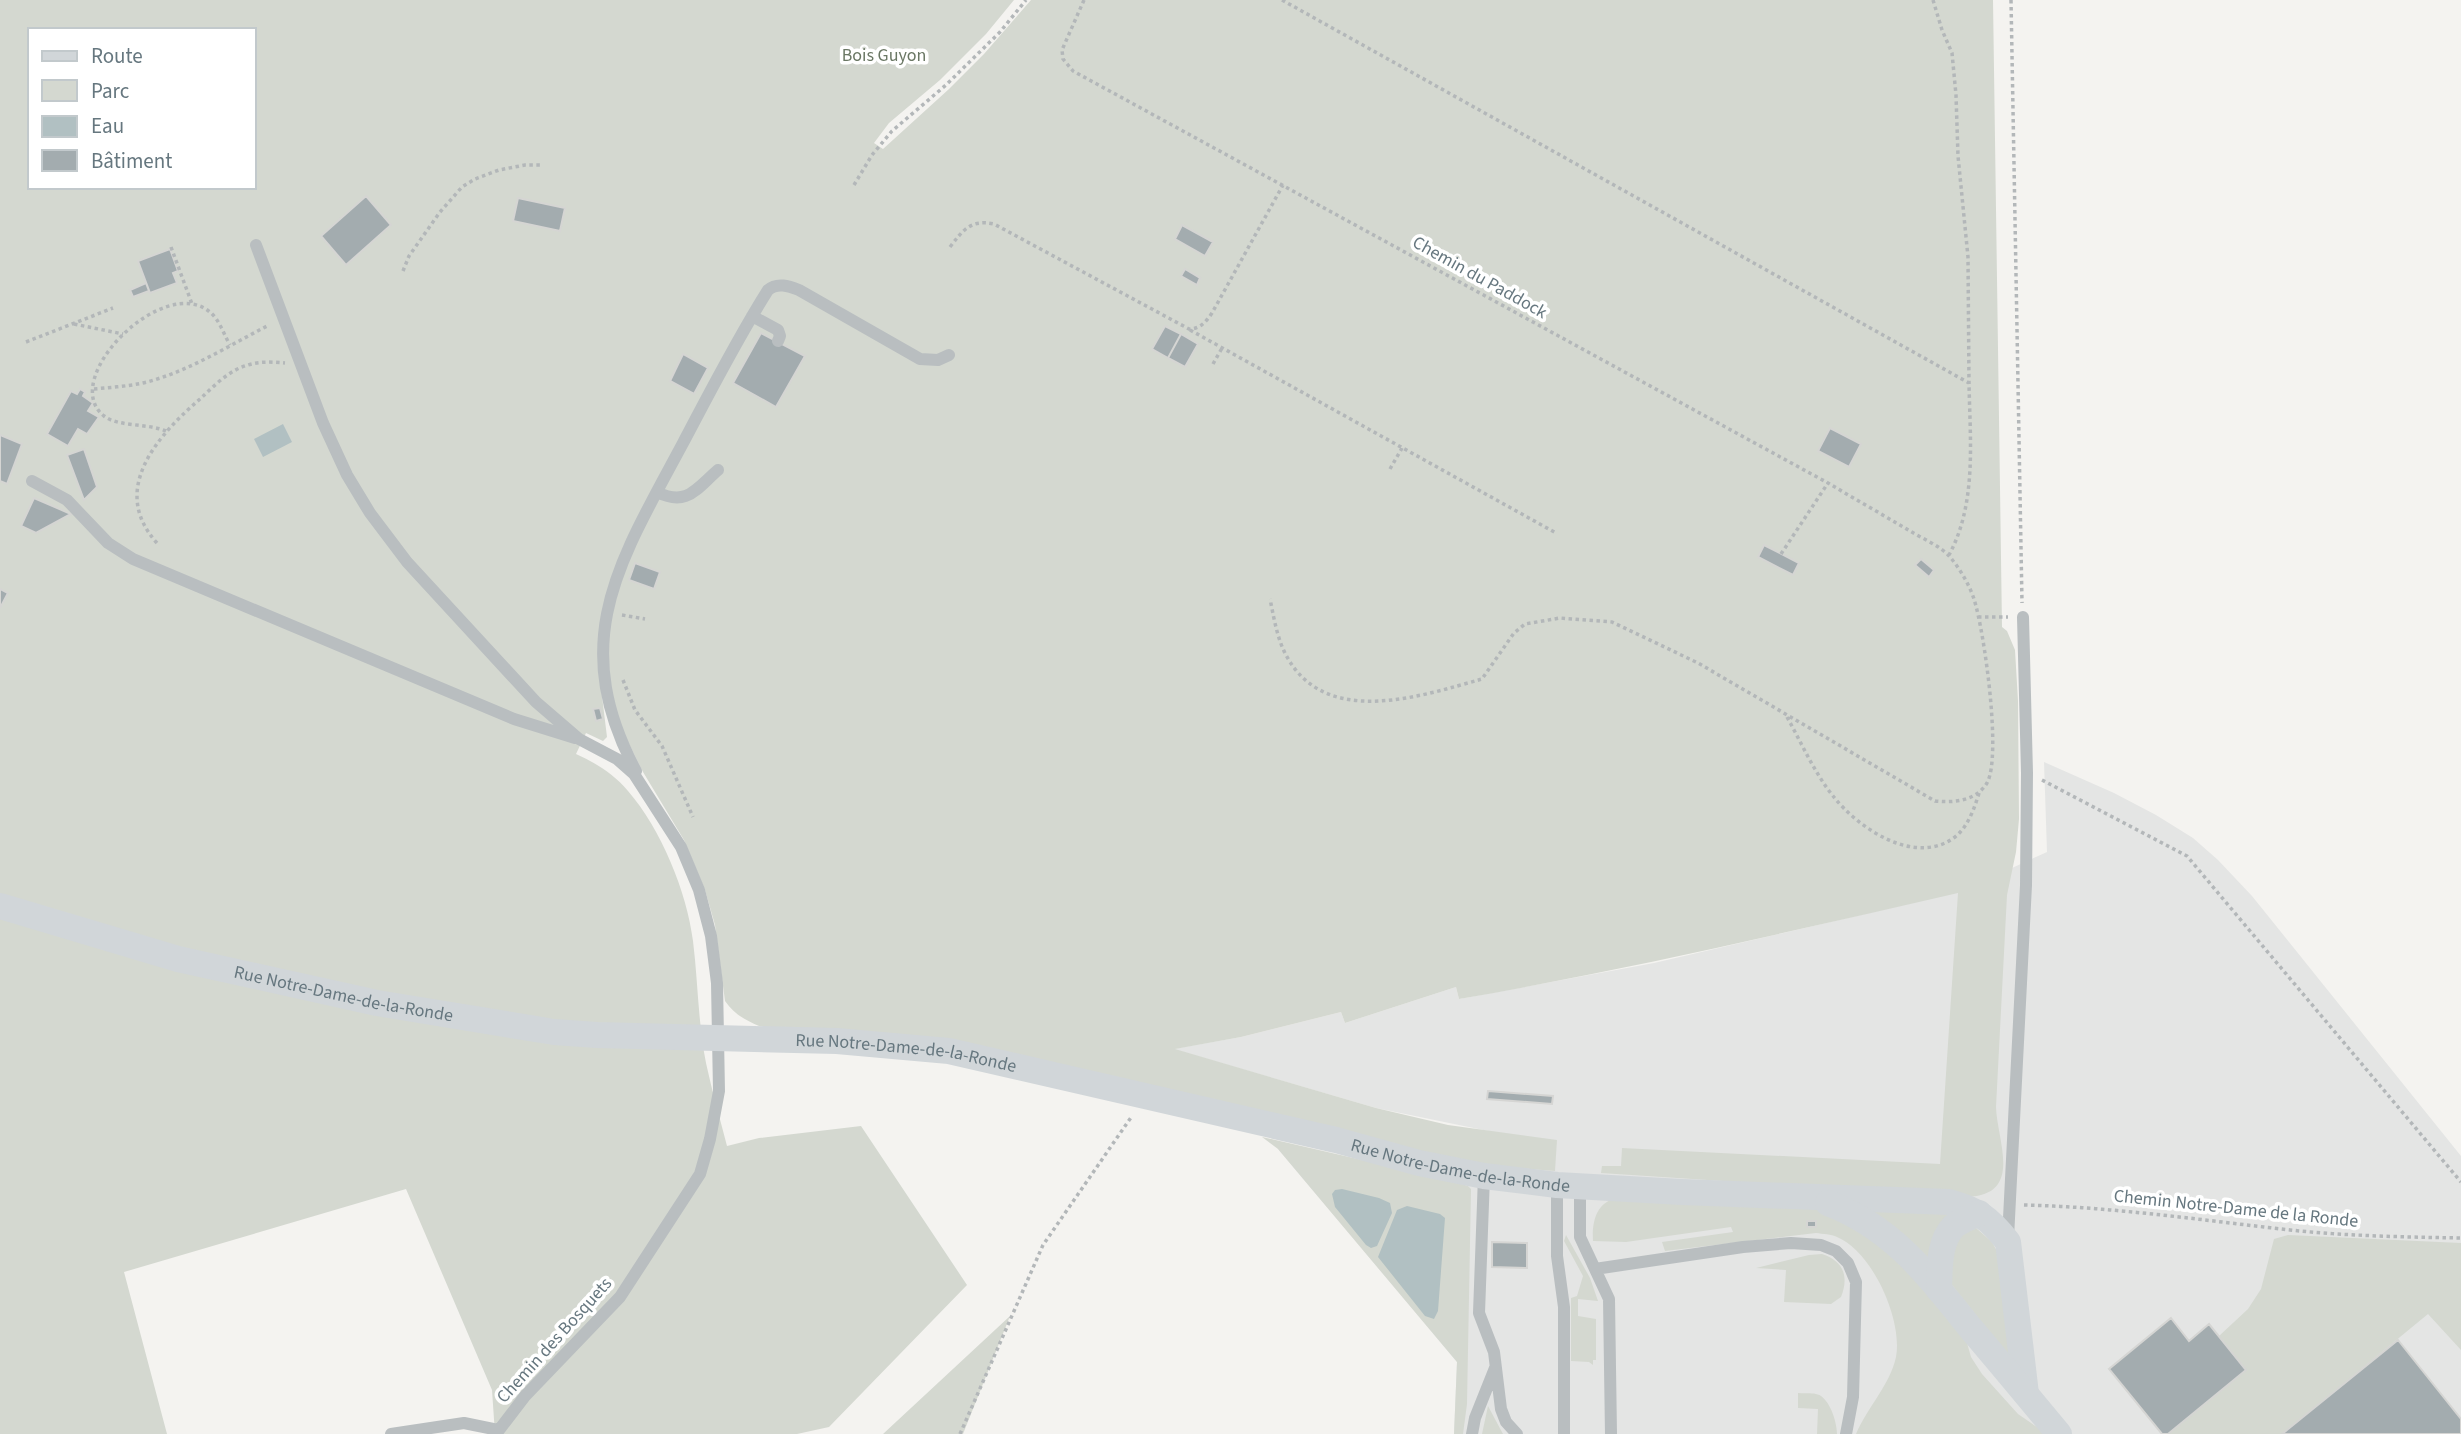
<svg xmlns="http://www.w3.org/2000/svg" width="2461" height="1434" viewBox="0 0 2461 1434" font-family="'Source Sans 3',sans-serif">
<rect width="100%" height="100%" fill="#f4f3f0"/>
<path fill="#e4e5e4" d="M2044 762 2114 793 2156 815 2193 838 2218 860 2252 896 2461 1156V1434H1454L1457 1362 1278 1149 1460 1191 1498 1133 1376 1108 1173 1049 1241 1037 1341 1012 1345 1023 1456 987 1459 999 1654 963 1959 892 2047 852Z"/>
<path fill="#d4d8d0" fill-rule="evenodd" d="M0 0H1014L986 34 940 80 889 123 874 143 883 149 949 89 984 54 1031 0H1993L2002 627 2007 631 2015 650 2018 701 2019 819 2016 852 2007 895 1996 1107C1997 1141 2024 1195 1967 1197L1601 1173 1602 1166H1621L1622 1148 1940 1164 1958 893C1792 931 1627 970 1459 999L1456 987 1345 1023 1341 1012 1241 1037 1175 1049 1376 1108 1448 1125 1557 1140 1555 1171 1492 1166 759 1026C745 1020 734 1014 725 1001L715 925 705 890 684 840 643 772 601 688 607 737 603 741 586 733 576 754C596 763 614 774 628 791 661 829 687 892 693 941 698 981 698 1023 706 1063 712 1091 720 1119 727 1146L759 1138 861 1126 967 1285 829 1427 797 1434H495L492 1390 406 1189 124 1272 167 1434H0ZM30 30H254V187H30Z
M1262 1137 1449 1180 1468 1186 1471 1189 1467 1404 1463 1434H1454L1457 1362 1278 1149Z
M1611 1200 1816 1209 1878 1236 1965 1336 1971 1357 1982 1374 2018 1414 2047 1434H1856C1867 1408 1890 1385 1896 1357 1903 1321 1873 1252 1837 1237 1831 1234 1823 1234 1816 1233L1665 1251 1662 1242 1733 1232 1731 1227 1626 1242 1593 1241C1592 1225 1595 1206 1611 1200Z
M1864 1206 1948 1214 1931 1261Z
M1976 1228 1992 1242 1998 1253 2010 1358 1952 1285 1949 1268 1959 1236Z
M1566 1235 1590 1278 1598 1301 1578 1299V1316L1596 1319V1360H1593V1365L1589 1362 1571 1361V1298L1577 1296 1583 1276 1564 1241Z
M2288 1235 2461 1243V1350L2428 1314 2282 1434H2168L2246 1370 2219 1336 2248 1309 2261 1289 2274 1239Z
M1822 1254C1844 1261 1849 1277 1841 1297L1831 1304 1784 1302 1786 1270 1756 1268 1809 1255Z
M1010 1316 963 1434H883Z
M1798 1393C1805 1394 1815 1392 1821 1396 1831 1403 1837 1423 1837 1434H1817L1818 1409 1798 1408Z
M1488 1406 1503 1434H1482Z"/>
<path fill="#b1c0c2" d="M283 424 292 442 263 457 254 439Z
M1342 1189 1379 1198 1390 1203 1392 1213 1377 1246 1371 1248 1366 1245 1335 1207 1332 1194 1335 1190Z
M1407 1206 1440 1214 1445 1218 1438 1311 1434 1319 1425 1316 1378 1257 1397 1210Z"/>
<path fill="#a3acaf" stroke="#d5d5d3" stroke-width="2" d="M366 196 391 225 346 265 321 236Z
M518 198 565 208 560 231 513 221Z
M1182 225 1213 242 1205 256 1175 239Z
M170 249 178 271 173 273 177 283 150 293 138 261Z
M1185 269 1200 278 1197 285 1181 276Z
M146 283 149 291 133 297 130 290Z
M1165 326 1181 334 1168 358 1152 349Z
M761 333 805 356 776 407 733 383Z
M1181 334 1198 344 1185 367 1168 358Z
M683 354 708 368 694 394 670 381Z
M80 389 85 392 83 396 93 403 88 411 99 417 87 434 78 429 68 446 47 434 71 391 77 394Z
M1830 428 1861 444 1849 467 1818 451Z
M0 435 22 444 7 484 0 481Z
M84 449 97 487 84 500 67 455Z
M34 498 71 514 36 533 21 526Z
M1764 545 1799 563 1793 575 1758 557Z
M1921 559 1934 570 1929 577 1915 565Z
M635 563 660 572 654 589 629 580Z
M0 589 8 593 0 608Z
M600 708 603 719 596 721 593 709Z
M1488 1091 1553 1096 1552 1104 1487 1099Z
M1807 1221H1816V1227H1807Z
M1492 1242 1527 1243V1268L1492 1267Z
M2171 1318 2189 1341 2209 1324 2246 1370 2168 1434H2162L2109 1369Z
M2398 1340 2461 1419V1434H2282Z"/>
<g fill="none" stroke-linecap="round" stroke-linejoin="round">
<path stroke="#b3b7b9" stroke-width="3.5" stroke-dasharray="3.5 3.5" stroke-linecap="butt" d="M1084 0 1062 50 1063 59 1073 71 1828 483C1855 499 1883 515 1910 531 1923 539 1941 546 1950 557 1960 569 1969 584 1974 599 1984 630 2002 756 1987 783 1976 801 1954 803 1935 801L1698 663 1612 622 1560 618 1525 624 1514 633 1482 679C1421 696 1325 729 1286 655 1277 638 1274 618 1270 599
M1282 0 1969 383C1970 441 1977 503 1949 555
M1933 0 1942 30 1952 53 1956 95 1958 156 1968 257 1969 383
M2011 0 2022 603
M854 185 872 155 892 131 946 85 1000 32 1026 0
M171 247 192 304
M950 247C963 230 971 219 994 224L1189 329C1200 329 1206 322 1212 313L1283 185
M403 271 409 256 440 212 462 187 475 179 499 170 525 165H540
M74 324 123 334
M1190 330 1556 533
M26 342 113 308
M1213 364 1222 348
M94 389C114 387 135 386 154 380 194 368 232 344 269 325
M166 431C147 423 118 427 104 416 57 379 165 271 211 313 220 321 224 335 230 345
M1390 469 1402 448
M157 543C109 490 157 436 200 399 214 386 229 370 248 365 260 361 273 362 285 363
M1781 554 1828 483
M622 615 645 619
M1978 617H2008
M623 680 635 710 662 746 693 817
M1787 717C1802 744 1814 772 1833 796 1858 828 1915 867 1955 837 1969 826 1975 806 1980 790
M2042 780 2187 856 2461 1182
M2024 1205C2113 1207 2201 1220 2290 1230 2347 1236 2404 1237 2461 1238
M960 1434 1043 1245 1132 1116"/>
<path stroke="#b9bec0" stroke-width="12" d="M256 245 323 423 347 475 370 513 407 562 536 702 579 739 617 759 634 774 681 847 699 890 711 936 717 983 719 1091 710 1139 700 1174 620 1297 525 1396 496 1434
M752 316 778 330 780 336 778 341
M32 481 67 500 108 543 133 559 514 719 575 738
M657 492C687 507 696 489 718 470
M636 771C566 640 620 561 683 443 710 392 737 339 768 290 777 282 789 286 799 290L920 359 938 360 949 355
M1484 1176 1479 1313 1494 1352 1501 1409 1506 1422 1517 1434
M1557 1185V1256L1564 1307V1434
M1580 1186V1237L1609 1299 1611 1434
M2008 1238 2026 885 2027 773 2023 617
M1595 1269 1743 1247 1791 1243 1821 1245 1836 1251 1848 1263 1856 1282 1853 1397 1846 1434
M391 1434 464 1423 498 1430
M1472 1434 1475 1418 1495 1368"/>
<g stroke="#d1d6d9" stroke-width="26">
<path id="s1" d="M0 906 178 959 377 1003 554 1032 597 1035 837 1041 949 1051 1336 1140 1419 1163 1484 1176 1557 1185 1682 1192 1949 1202C1978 1210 1989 1218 2008 1242L2026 1394"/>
<path d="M1828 1203C1894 1228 1929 1277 1972 1330 2001 1364 2030 1399 2059 1434"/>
<path d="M1939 1290C1940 1269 1938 1242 1954 1226 1961 1220 1971 1217 1979 1213"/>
</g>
</g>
<g text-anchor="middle" stroke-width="7" stroke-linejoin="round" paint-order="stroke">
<g font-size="18" fill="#6a7764" stroke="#fff">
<text x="884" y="61">Bois Guyon</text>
</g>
<g font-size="18" fill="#66777f" stroke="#fff">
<text transform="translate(1480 277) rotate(29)" y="6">Chemin du Paddock</text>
<text dy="6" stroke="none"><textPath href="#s1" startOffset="355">Rue Notre-Dame-de-la-Ronde</textPath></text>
<text dy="6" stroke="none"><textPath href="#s1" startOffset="922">Rue Notre-Dame-de-la-Ronde</textPath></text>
<text dy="6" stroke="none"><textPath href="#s1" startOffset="1489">Rue Notre-Dame-de-la-Ronde</textPath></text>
<text transform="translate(2236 1208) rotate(6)" y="6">Chemin Notre-Dame de la Ronde</text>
<text transform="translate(554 1340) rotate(-48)" y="6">Chemin des Bosquets</text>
</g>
</g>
<rect x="28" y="28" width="228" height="161" fill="#ffffff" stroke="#c2c9cc" stroke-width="2"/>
<rect x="42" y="51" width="35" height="10" fill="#d1d6d9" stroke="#c2c9cc" stroke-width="2"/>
<text x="91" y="63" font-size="21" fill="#66777f">Route</text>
<rect x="42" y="80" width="35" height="21" fill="#d4d8d0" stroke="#c2c9cc" stroke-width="2"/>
<text x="91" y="98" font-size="21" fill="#66777f">Parc</text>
<rect x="42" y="116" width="35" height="21" fill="#b1c0c2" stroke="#c2c9cc" stroke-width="2"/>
<text x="91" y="133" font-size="21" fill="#66777f">Eau</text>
<rect x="42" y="150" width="35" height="21" fill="#a3acaf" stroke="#c2c9cc" stroke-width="2"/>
<text x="91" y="168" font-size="21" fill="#66777f">Bâtiment</text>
</svg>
